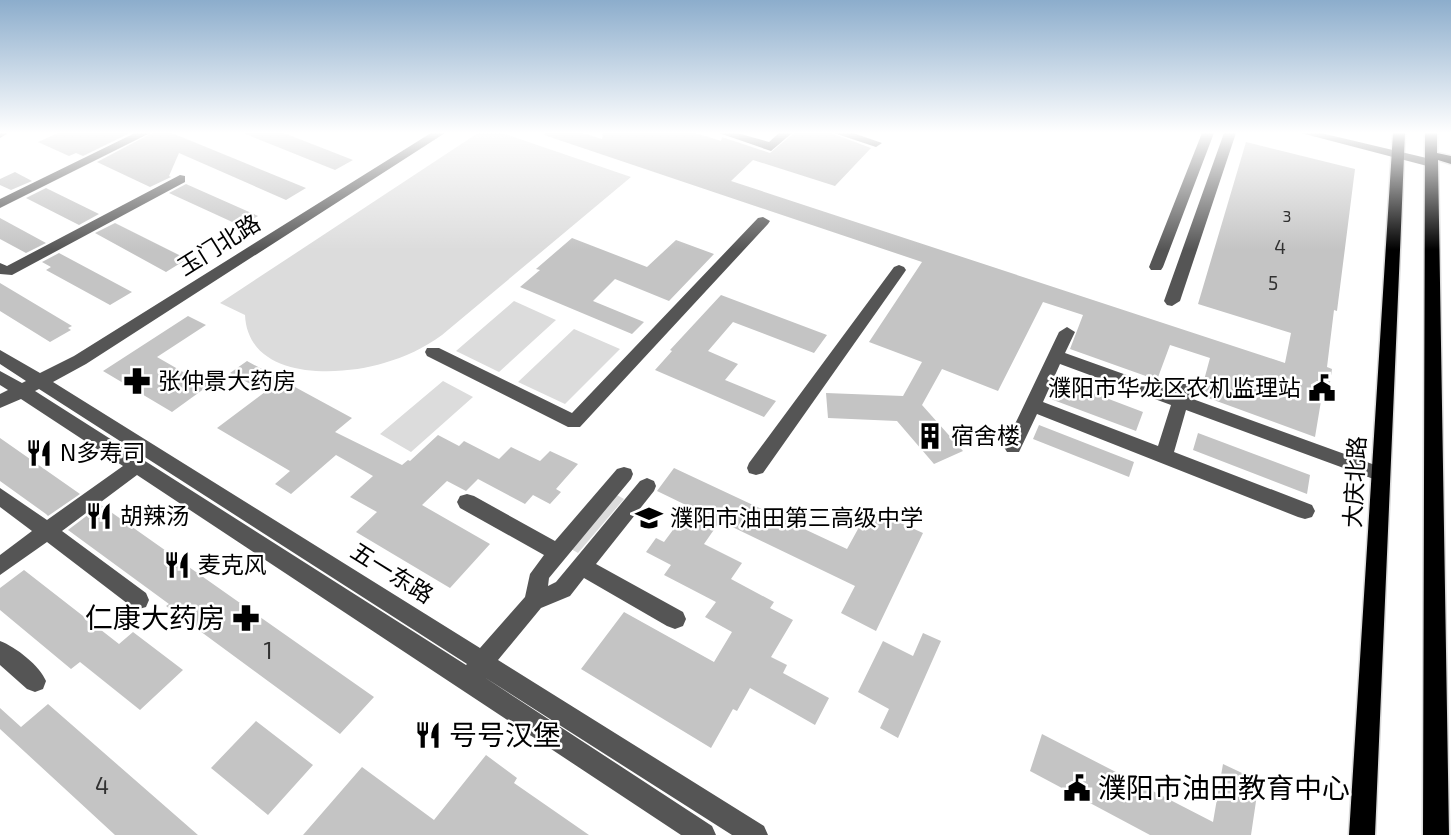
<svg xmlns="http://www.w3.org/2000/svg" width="1451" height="835" viewBox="0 0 1451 835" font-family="'Exo 2','Noto Sans SC',sans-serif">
<rect width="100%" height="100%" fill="#fff"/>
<path fill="#dcdcdc" d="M478 133H502L631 177 442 335C424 348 405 357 384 363 338 377 248 380 245 315L220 303Z
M514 301 556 320 499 372 456 351Z
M574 329 620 349 565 404 518 382Z
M443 381 473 397 411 452 380 434Z
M617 495 624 499 578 553 571 549Z"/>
<path fill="#c4c4c4" d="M58 133H130L83 156 76 153 69 156 38 142Z
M152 133H172L306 188 286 200 179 153 169 176 171 177 150 187 97 162Z
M243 133H284L353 160 335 170Z
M545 133H583L602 139 603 133H696L721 141 722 137 770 153 794 133H831L871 148 835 186 753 160 731 181 1285 363 1291 333 1198 304 1246 142 1355 169 1337 311 1334 310 1327 367 1332 369 1327 403 1321 401 1315 437 1200 395 1210 358 1170 345 1157 380 1070 349 1083 315 1043 302 998 391 942 369 922 405 963 451 934 464 897 421 828 418 826 393 903 396 922 362 869 342 922 262 544 135Z
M15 172 32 181 11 190 0 185V179Z
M186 184 258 216 241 226 169 193Z
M46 188 99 214 79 225 26 198Z
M0 218 46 243 26 253 0 239Z
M115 223 187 259 166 272 95 233Z
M572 238 647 267 676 240 714 254 669 301 615 279 593 301 644 322 632 334 520 287 540 270 536 269Z
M59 253 132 292 110 305 46 270 51 267 42 262Z
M0 283 72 326 68 328 71 330 50 342 0 311Z
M721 295 827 335 814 353 733 322 708 351 738 364 725 380 776 401 764 417 655 370 672 351 670 350Z
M188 316 206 325 157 357 190 376 194 373 212 383 172 412 103 371Z
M247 361 352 418 335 432 402 465 408 460 410 461 438 435 459 446 464 441 499 459 511 447 540 461 550 451 578 464 556 489 561 492 550 504 533 495 525 504 478 479 466 491 447 481 422 505 490 544 450 588 356 532 377 512 350 497 373 476 336 455 291 494 275 484 290 471 217 428 265 392 230 373Z
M1056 379 1143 412 1136 431 1048 398Z
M1039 425 1134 462 1129 477 1033 439Z
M1198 433 1310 475 1307 494 1193 450Z
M0 438 80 494 48 516 46 514 0 481Z
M674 468 847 549 869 509 923 533 876 631 841 613 855 586 720 521 704 544 742 563 731 579 774 602 770 608 793 620 771 657 787 665 783 673 829 698 815 725 750 688 737 711 733 709 711 748 581 669 624 612 714 662 732 632 705 617 716 602 664 575 671 565 646 552 656 538 664 542 690 507 657 491Z
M101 505 196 572 374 697 340 734 166 606 169 604 68 530Z
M24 570 119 644 133 632 183 670 140 710 80 662 71 669 0 610V588Z
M923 633 941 641 898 738 880 728 889 709 858 692 883 641 913 656Z
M48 704 198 835H115L0 729V708L21 727Z
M256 721 313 765 268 815 211 768Z
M1042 734 1213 822 1223 764 1259 781 1251 835H1150L1030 771Z
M486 755 517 778 514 783 589 835H303L362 767 434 820Z"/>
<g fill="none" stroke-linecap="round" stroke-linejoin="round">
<defs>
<path id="major" d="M1393 133H1405L1375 835H1349Z
M1425 133H1437V153L1451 156V164L1438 160 1449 835H1423Z"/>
</defs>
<use href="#major" stroke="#dbdbdb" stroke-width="3"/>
<path fill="#555" fill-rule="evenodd" d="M0 133H8L0 138Z
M135 133H150L0 208V199Z
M431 133H445L86 364 53 382 480 648 525 597 530 574 544 555 460 508 457 502 460 496 467 494 474 496 555 541 617 469 624 467 631 469 633 474 631 479 549 578 548 586 556 582 640 481 647 478 654 481 656 486 654 491 596 564 683 612 686 619 683 626 675 629 667 626 584 578 570 596 541 608 498 660 764 826 768 835H732L484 677 712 826 716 835H681L137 475 62 531 146 593 149 600 146 607 139 609 132 607 47 542 0 575V555L32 531 0 507V488L47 520 123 466 21 399 0 408V394L8 390 0 385V371L22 383 26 381 0 364V350L40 373 74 356ZM39 389 467 664 466 665 35 391Z
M719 133H737L769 142 779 133H792L771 151Z
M834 133H853L882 143 876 147Z
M1202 133H1214L1163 267 1161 270H1151L1149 267Z
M1224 133H1236L1180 301 1172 306 1167 305 1164 301Z
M1301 133H1321L1435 160 1437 163 1431 167Z
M180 175 185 176V182L12 275 0 274V263L7 266Z
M763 217 770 221 768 224 580 427H568L427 356 425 352 427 348H439L572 413 758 218Z
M899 265 904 267 906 270 904 273 763 473 756 475 749 473 747 468 749 463 894 267Z
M1067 327 1075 332 1065 353 1174 392 1178 384H1190L1192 388 1190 398 1386 469 1388 474 1386 479 1379 481 1186 410 1174 452 1312 505 1315 511 1312 517 1305 519 1298 517 1037 414 1019 452H1007L1004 447 1059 332ZM1060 364 1171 405 1158 446 1043 402Z
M0 641C16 647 40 666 46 681L43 689 35 692 27 689 0 665Z"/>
<use href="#major" fill="#000" fill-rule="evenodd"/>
</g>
<linearGradient id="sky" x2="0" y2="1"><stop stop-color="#8cadcc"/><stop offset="0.53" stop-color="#fff"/><stop offset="1" stop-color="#fff" stop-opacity="0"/></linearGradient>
<rect width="1451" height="250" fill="url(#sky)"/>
<defs>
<symbol id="pharmacy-bare" viewBox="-9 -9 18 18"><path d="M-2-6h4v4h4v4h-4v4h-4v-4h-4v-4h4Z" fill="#000" stroke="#fff" stroke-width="2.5" paint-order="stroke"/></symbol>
<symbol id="civic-bare" viewBox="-9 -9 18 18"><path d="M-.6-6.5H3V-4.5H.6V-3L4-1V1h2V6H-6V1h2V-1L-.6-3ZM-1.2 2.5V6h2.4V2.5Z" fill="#000" stroke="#fff" stroke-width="2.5" paint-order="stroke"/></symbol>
<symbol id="building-bare" viewBox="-9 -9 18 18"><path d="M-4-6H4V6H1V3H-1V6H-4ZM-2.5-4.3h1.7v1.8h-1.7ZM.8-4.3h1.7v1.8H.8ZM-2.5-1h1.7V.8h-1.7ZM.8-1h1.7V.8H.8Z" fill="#000" stroke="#fff" stroke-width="2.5" paint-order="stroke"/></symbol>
<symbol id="restaurant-bare" viewBox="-9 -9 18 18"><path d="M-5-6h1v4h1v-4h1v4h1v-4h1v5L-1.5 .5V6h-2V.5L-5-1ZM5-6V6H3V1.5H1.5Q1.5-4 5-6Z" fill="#000" stroke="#fff" stroke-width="2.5" paint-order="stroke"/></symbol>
<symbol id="school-bare" viewBox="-9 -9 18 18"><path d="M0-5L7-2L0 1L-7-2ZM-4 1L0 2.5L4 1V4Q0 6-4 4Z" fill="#000" stroke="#fff" stroke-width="2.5" paint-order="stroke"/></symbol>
</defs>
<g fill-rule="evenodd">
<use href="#pharmacy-bare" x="118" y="362" width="38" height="38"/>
<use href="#civic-bare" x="1303" y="369" width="38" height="38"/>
<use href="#building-bare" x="911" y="417" width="38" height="38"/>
<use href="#restaurant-bare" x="20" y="434" width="38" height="38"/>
<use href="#restaurant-bare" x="80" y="497" width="38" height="38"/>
<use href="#school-bare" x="630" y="499" width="38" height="38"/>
<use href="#restaurant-bare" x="158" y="546" width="38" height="38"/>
<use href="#pharmacy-bare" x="227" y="599" width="38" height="38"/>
<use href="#restaurant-bare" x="409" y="716" width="38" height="38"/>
<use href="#civic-bare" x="1058" y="769" width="38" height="38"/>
</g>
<g text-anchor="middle" stroke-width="5" stroke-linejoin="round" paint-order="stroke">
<g font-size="16" fill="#313131">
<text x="1287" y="222">3</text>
</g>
<g font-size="19" fill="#313131">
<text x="1280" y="254">4</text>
<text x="1273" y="290">5</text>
</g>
<g font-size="23" fill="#000" stroke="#fff">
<text transform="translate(219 245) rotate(-32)" y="8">玉门北路</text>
<text transform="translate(1355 482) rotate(-87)" y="8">大庆北路</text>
<text transform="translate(392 573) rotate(32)" y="8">五一东路</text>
</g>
<g font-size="23" fill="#000" stroke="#fff" text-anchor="start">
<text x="158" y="389">张仲景大药房</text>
<text x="1301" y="396" text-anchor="end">濮阳市华龙区农机监理站</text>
<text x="951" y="444">宿舍楼</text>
<text x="60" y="461">N多寿司</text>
<text x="120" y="524">胡辣汤</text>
<text x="670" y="526">濮阳市油田第三高级中学</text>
<text x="198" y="573">麦克风</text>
</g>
<g font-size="23" fill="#313131">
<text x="268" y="659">1</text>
<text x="102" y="794">4</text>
</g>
<g font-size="28" fill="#000" stroke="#fff" text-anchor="start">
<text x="225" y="628" text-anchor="end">仁康大药房</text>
<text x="449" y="745">号号汉堡</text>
<text x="1098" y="798">濮阳市油田教育中心</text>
</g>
</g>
</svg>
